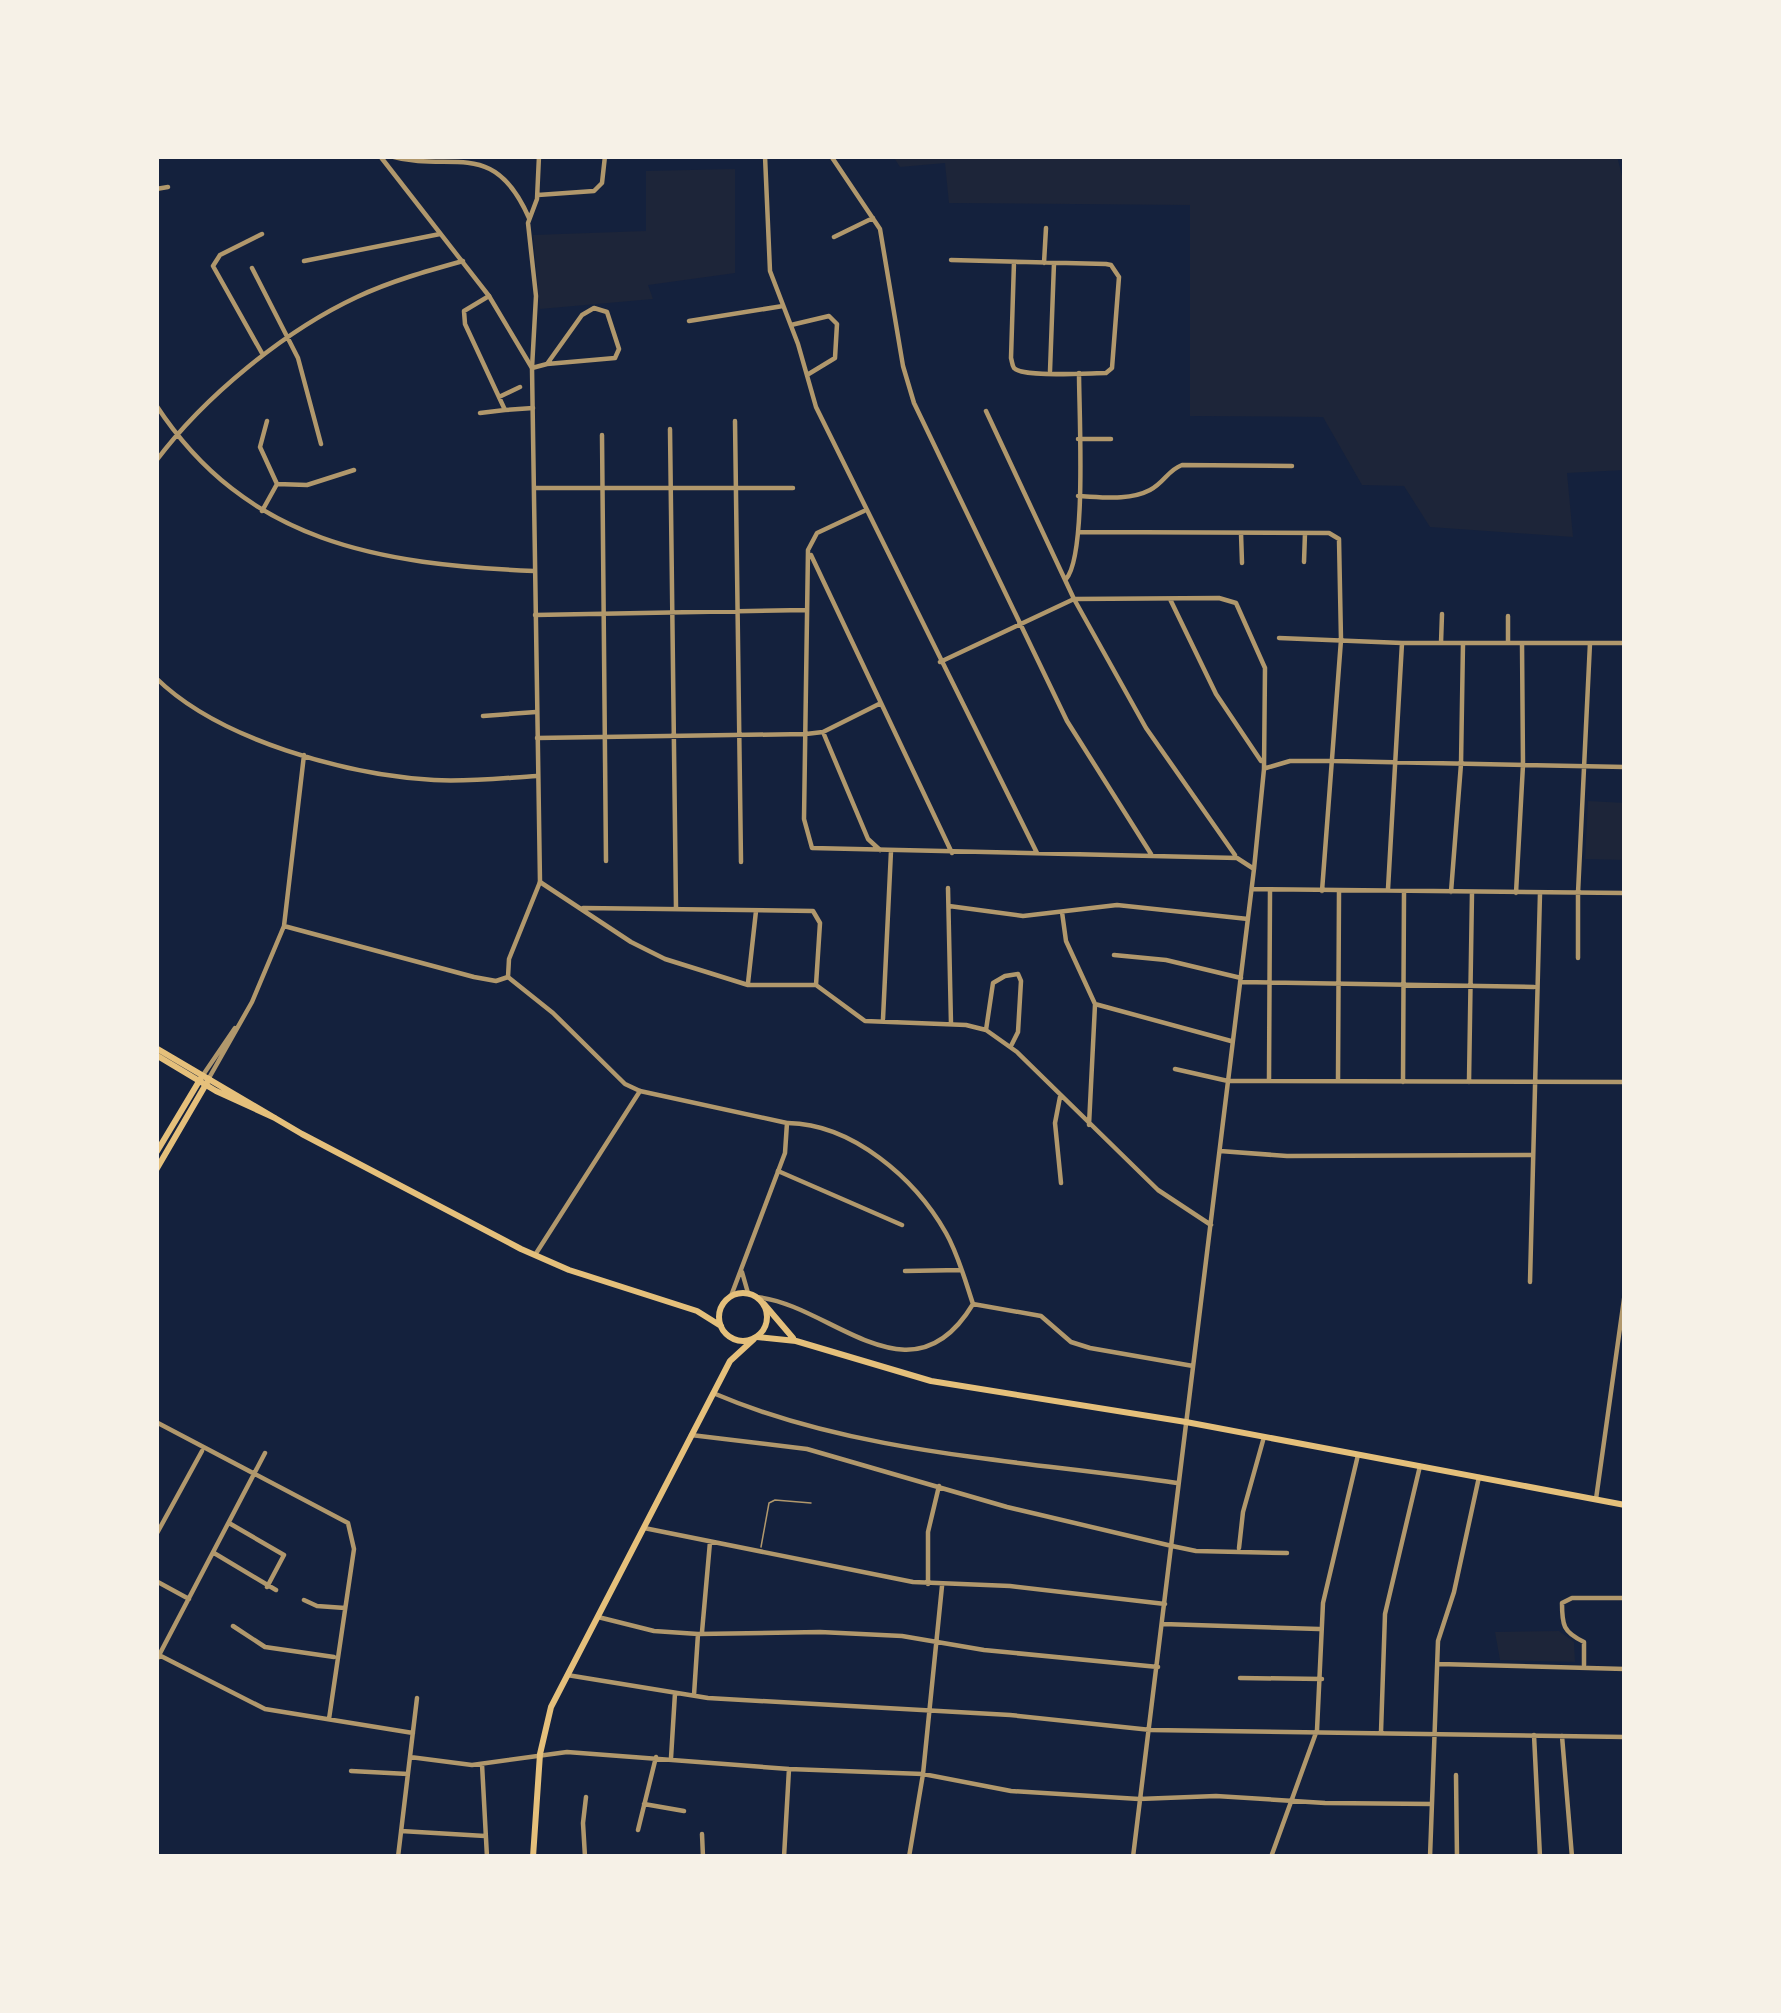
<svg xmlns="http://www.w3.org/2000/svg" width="1781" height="2013" viewBox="0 0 1781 2013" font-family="'Zilla Slab',serif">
<rect width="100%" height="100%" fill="#14213d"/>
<path fill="#1d2539" d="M893 156H1617L1625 188V470L1567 473 1573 537 1430 527 1404 486 1362 485 1323 417 1190 416V205L949 203 945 163 900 167Z
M735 169V273L648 285 653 299 540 309 533 235 646 231V171Z
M1588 801 1625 803V860L1585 859Z
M1559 1631 1574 1642 1575 1662 1500 1660 1495 1632Z"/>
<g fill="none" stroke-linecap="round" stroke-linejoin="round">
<path stroke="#b1986c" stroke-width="1.5" d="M761 1547 769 1503 775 1500 811 1503"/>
<path stroke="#b1986c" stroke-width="4.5" d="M390 156C452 174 493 136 529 218
M539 156 537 199 528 223 536 296 532 368 547 364 582 315 594 308 607 312 619 349 615 358 547 364
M765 156 770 271 798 344 816 407 1037 853
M831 156 880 229 903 366 914 403 1067 721 1151 854
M156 189 168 187
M538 195 594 191 602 183 605 156
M262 234 220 255 213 266 263 355
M834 237 873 218
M951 260 1106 264 1111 265 1119 277 1112 368 1106 373C1090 373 1023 378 1014 368 1012 365 1012 361 1011 358L1014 262
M304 261 440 234
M1044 263 1046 228
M252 268 298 358 321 444
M489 296 464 311 465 324 505 410 533 408
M689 321 783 306
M791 325 829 316 837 324 835 358 807 375
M1050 371 1054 263
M499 397 520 387
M156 405C247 544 380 564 534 571
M986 411 1074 599 1146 728 1235 855
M480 413 505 410
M267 421 260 447 277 484 307 485 354 470
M735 421 741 862
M670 429 676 908
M602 435 606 861
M1078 439H1111
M156 461C204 397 284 331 357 297 391 281 427 271 463 261
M535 488H793
M1078 496C1102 497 1129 501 1150 490 1164 483 1168 470 1182 465L1292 466
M262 511 277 484
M864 511 817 533 808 550 804 819 812 848 1237 858 1254 869
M1079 532 1329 533 1339 539 1341 640 1322 891
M1241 533 1242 563
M811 555 952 853
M1304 562 1305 533
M1066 579C1087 556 1079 412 1079 373
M1170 599 1216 694 1261 761
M535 615 805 610
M1279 638 1402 643H1625
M1441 643 1442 614
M1508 643V616
M940 662 1074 599 1219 598 1236 603 1265 668 1264 769 1254 869 1133 1857
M156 678C219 740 347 775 434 780 468 782 503 778 537 776
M483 716 536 712
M823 732 868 839 880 850
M537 738 806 734 823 732 881 703
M1266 768 1290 761H1334L1625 767
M540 882 631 942 665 959 748 985H816L865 1021 966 1025 986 1030 1017 1052 1158 1190 1211 1225
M948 888 951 1024
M1253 889 1625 893
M1388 889 1402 643
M1451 892 1461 764 1463 643
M1516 893 1523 765 1522 643
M949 906 1023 916 1117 905 1248 919
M583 908 813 911 820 923 816 985
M1062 912 1066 941 1095 1004 1231 1041
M284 926 474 977 496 981 508 977
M1114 955 1166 960 1241 978
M1578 958V893L1590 643
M1240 982 1534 987
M748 983 756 911
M883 1019 891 851
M986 1030 993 983 1005 976 1018 974 1021 981 1018 1032 1011 1046
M1175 1069 1228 1081 1625 1082
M203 1075 235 1028
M209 1078 252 1002 284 926 304 755
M1269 1081 1270 890
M1338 1081 1339 891
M1403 1082 1404 892
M1469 1082 1472 892
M1060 1097 1055 1123 1061 1183
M788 1123C852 1124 915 1178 946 1233 958 1254 965 1280 973 1304
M1089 1125 1095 1005
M1220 1151 1287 1156 1532 1155
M778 1171 902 1225
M535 1255 640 1091
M905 1271 961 1270
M1530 1282 1540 893
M757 1297C832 1305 911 1407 973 1304
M973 1304 1041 1316 1071 1342 1090 1348 1193 1366
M713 1393C858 1455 1023 1460 1177 1483
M156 1422 348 1523 354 1549 329 1719
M691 1435 807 1449 1007 1507 1172 1546 1196 1551 1287 1553
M1596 1499 1625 1292
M229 1523 284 1555 267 1587
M644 1528 913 1582 1010 1586 1165 1604
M156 1535 202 1451
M1239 1548 1243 1512 1264 1437
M214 1553 276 1590
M156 1581 189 1599
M928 1584V1532L939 1486
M304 1600 317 1606 345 1608
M598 1617 654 1631 698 1634 820 1632 902 1636 984 1650 1158 1667
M1163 1624 1319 1629
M233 1626 265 1647 334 1657
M702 1632 710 1542
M159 1655 265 1709 413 1733
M156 1661 265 1453
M1439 1664 1625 1669
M1584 1665V1642C1563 1632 1562 1625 1562 1603L1572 1598H1625
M567 1675 708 1698 1010 1715 1151 1730 1625 1737
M1240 1678 1322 1679
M694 1695 698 1634
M1381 1732 1385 1614 1420 1466
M1534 1735 1540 1857
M1562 1736 1572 1857
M410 1757 472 1765 567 1752 789 1769 923 1774 1011 1791 1139 1799 1216 1796 1325 1803 1432 1804
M671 1758 675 1693
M482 1764 487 1857
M351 1771 408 1774
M1456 1775 1457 1857
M644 1804 684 1811
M638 1830 656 1757
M401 1831 485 1836
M702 1834 703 1857
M398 1857 417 1698
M585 1857 583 1823 586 1797
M784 1857 789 1769
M909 1857 923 1774 942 1586
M1271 1857 1317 1730 1323 1603 1358 1455
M1430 1857 1438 1641 1454 1592 1479 1477"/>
<path stroke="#b1986c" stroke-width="4.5" d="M380 156 489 296 532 368 540 882 509 959 508 977 553 1013 625 1084 640 1091 787 1123 785 1153 731 1296
M742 1272 748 1293"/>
<path stroke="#e5c07b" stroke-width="6" d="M156 1153 201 1078
M156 1170 209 1079
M764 1304 793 1338
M757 1337 796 1341 931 1381 1186 1422 1625 1505"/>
<path stroke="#e5c07b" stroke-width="6" d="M156 1048 302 1134 521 1249 569 1270 697 1311 721 1326
M156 1055 216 1091 275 1118
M719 1317a24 24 0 1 1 48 0a24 24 0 1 1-48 0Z
M533 1857 540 1754 551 1707 730 1361 754 1339"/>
</g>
<rect width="1781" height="2013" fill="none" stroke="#f6f1e7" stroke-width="318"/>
</svg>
